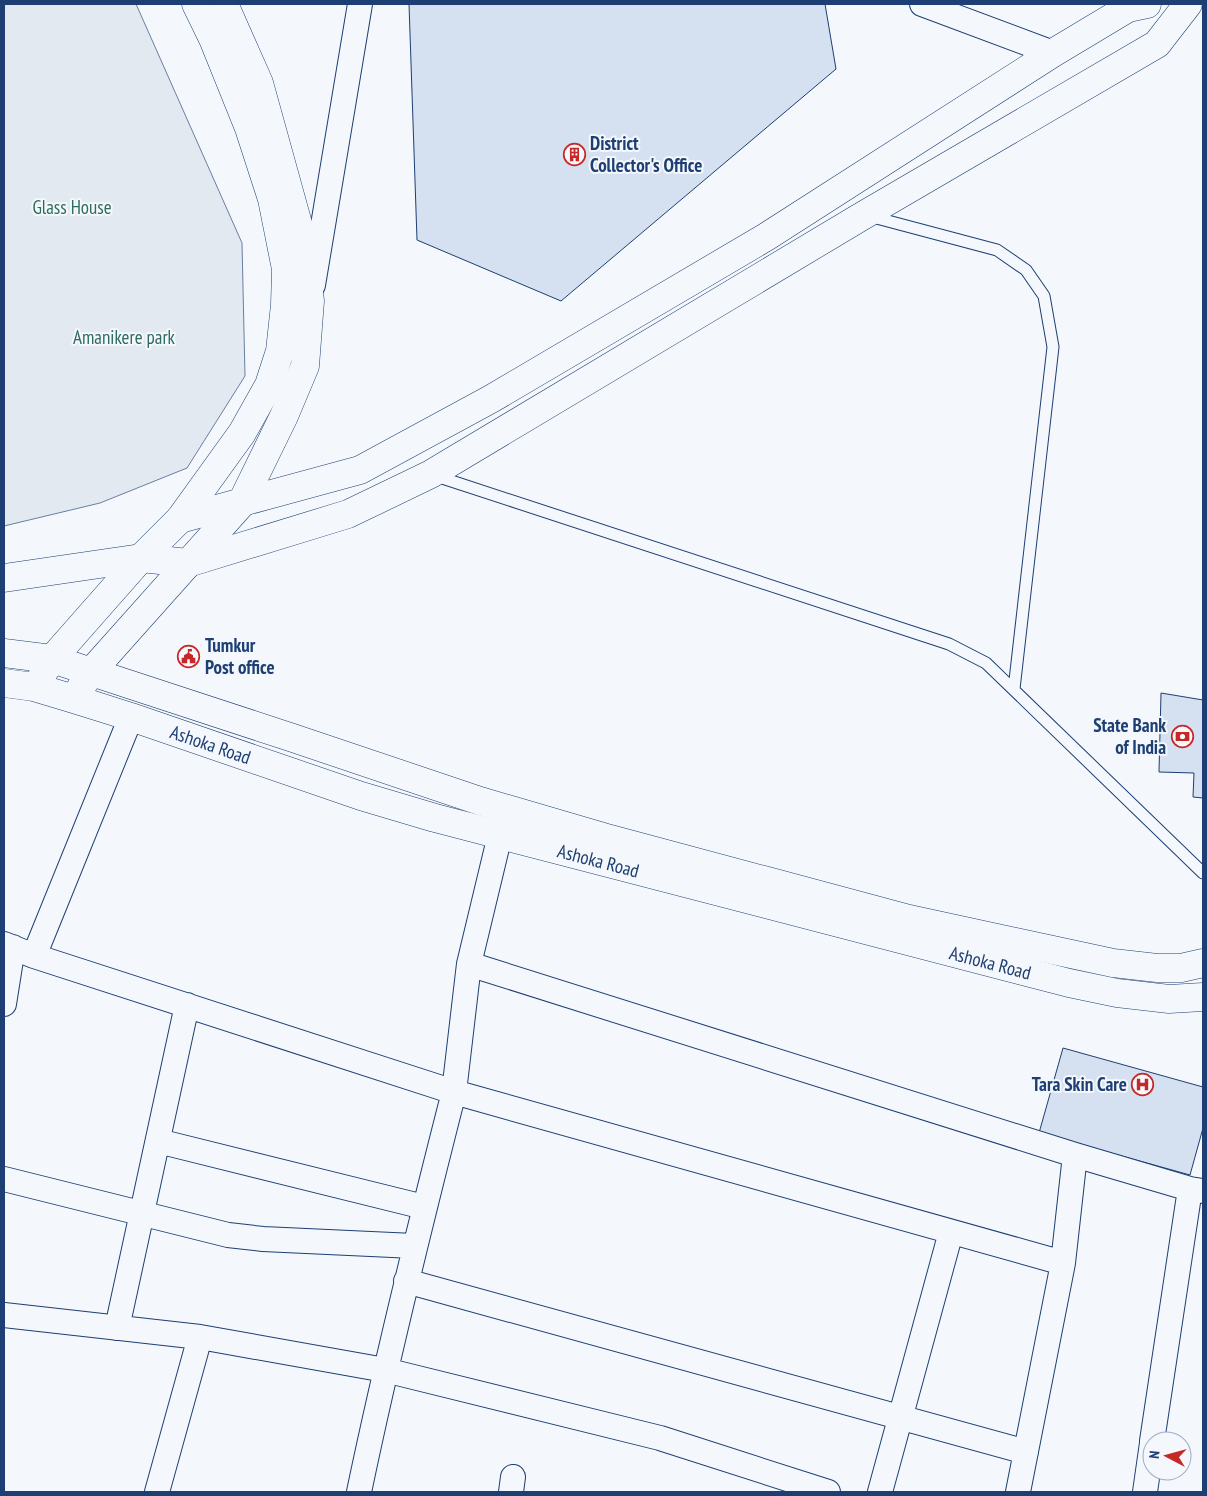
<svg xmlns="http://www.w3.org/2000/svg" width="1207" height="1496" viewBox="0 0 1207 1496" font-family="'PT Sans Narrow',sans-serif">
<rect width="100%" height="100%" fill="#f4f7fb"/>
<path fill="#e3e9f0" stroke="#687fa3" d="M4 4H136L242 243 245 376 187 468 100 503 4 526Z"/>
<path fill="#d5e0f0" stroke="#1d3f73" d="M409 4H825L836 69 561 301 417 240Z
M1161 693 1203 700V798L1193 797 1194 773 1159 772Z
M1063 1048 1203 1087V1128L1190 1175 1039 1133Z"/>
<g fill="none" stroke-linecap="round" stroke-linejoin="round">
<defs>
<path id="lane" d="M869 216 997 250 1026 270 1044 296 1053 347 1014 689
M433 475 949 644 986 663 1203 873"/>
<path id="street" d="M922 4 1053 53
M313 285 360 4
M4 944 34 956 131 717
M34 956 454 1092 469 964 500 835
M469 964 1075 1155 1190 1189 1203 1191
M4 1004 13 947
M158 1141 424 1207
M4 1179 228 1235 263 1239 414 1246
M406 1281 1026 1452
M4 1315 200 1337 385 1370 660 1438 828 1492
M117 1328 187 1005
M1152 1441 1190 1189
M157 1492 200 1337
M359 1492C387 1358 420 1225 454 1092L1063 1263
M511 1492 513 1477
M880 1492 951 1232
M1018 1492 1063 1263 1075 1155
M1145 1492 1152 1443"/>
<path id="secondary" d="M180 519 360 470 491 399 766 237 1053 53 1128 8 1147 4
M141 558 188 563 348 514 431 474 864 215 1157 44 1188 4"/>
<g id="primary">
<path d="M4 578 141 558"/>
<path d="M4 653 52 659 293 738 480 801 603 837 909 919 1113 963 1157 968H1181L1203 963"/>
<path d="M43 673 52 659 141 558 180 519 242 433 269 385 280 351 285 305 286 269 272 199 249 128 214 41 196 4"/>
<path id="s1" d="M4 683 34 687 74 699 131 717 361 796 435 818 1069 983 1117 993 1169 999 1203 997"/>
<path d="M81 687 91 672 241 504 284 416 305 366 310 301 303 242 259 83 224 4"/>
</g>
</defs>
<use href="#lane" stroke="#1d3f73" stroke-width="13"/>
<use href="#street" stroke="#1d3f73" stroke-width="26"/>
<use href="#secondary" stroke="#1d3f73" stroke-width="29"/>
<use href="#primary" stroke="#1d3f73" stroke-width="29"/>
<use href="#lane" stroke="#f4f7fb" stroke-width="11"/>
<use href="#street" stroke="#f4f7fb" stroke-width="24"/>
<use href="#secondary" stroke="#f4f7fb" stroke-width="28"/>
<use href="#primary" stroke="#f4f7fb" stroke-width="28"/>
</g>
<defs>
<symbol id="building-ring" viewBox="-11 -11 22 22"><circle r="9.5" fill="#f4f7fb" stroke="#c62828" stroke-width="1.5"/><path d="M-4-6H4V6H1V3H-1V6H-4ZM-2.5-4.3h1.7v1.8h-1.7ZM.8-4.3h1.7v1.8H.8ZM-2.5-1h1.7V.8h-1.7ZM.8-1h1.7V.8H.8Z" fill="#c62828"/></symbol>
<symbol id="civic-ring" viewBox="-11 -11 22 22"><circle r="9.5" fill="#f4f7fb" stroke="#c62828" stroke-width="1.5"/><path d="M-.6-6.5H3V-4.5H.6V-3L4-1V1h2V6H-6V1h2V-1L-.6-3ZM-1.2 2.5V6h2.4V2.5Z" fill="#c62828"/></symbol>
<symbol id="bank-ring" viewBox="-11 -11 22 22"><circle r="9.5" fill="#f4f7fb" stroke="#c62828" stroke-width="1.5"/><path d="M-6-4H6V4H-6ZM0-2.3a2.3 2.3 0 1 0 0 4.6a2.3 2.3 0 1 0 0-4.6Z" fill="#c62828"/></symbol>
<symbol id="hospital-ring" viewBox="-11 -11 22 22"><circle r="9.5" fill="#f4f7fb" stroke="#c62828" stroke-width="1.5"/><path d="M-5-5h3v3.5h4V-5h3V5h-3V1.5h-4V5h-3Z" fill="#c62828"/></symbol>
</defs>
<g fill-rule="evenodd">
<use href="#building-ring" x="562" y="142" width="25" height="25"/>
<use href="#civic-ring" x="176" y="644" width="25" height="25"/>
<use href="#bank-ring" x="1170" y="724" width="25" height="25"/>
<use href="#hospital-ring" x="1130" y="1072" width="25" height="25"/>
</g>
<g text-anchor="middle" stroke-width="4" stroke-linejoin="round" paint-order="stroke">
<g font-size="19" font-weight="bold" fill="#1d3f73" stroke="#f4f7fb" text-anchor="start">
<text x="590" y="150">District<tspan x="590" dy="22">Collector's Office</tspan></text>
<text x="205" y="652">Tumkur<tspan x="205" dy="22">Post office</tspan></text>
<text x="1166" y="732" text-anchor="end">State Bank<tspan x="1166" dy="22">of India</tspan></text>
<text x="1127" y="1091" text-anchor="end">Tara Skin Care</text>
</g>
<g font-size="19" fill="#2c6c60" stroke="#f4f7fb">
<text x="72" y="214">Glass House</text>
<text x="124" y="344">Amanikere park</text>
</g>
<g font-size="19" fill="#1d3f73" stroke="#f4f7fb">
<text dy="7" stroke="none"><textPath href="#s1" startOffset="216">Ashoka Road</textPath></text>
<text dy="7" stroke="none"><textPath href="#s1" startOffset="621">Ashoka Road</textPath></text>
<text dy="7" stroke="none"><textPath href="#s1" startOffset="1026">Ashoka Road</textPath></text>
</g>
</g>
<rect width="1207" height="1496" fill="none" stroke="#1d3f73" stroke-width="10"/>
<g transform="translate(1167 1456) rotate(276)"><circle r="24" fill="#f4f7fb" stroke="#9eadc5"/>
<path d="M0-4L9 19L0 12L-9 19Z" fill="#c62828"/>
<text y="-8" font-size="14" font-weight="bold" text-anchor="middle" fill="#1d3f73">N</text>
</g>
</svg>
